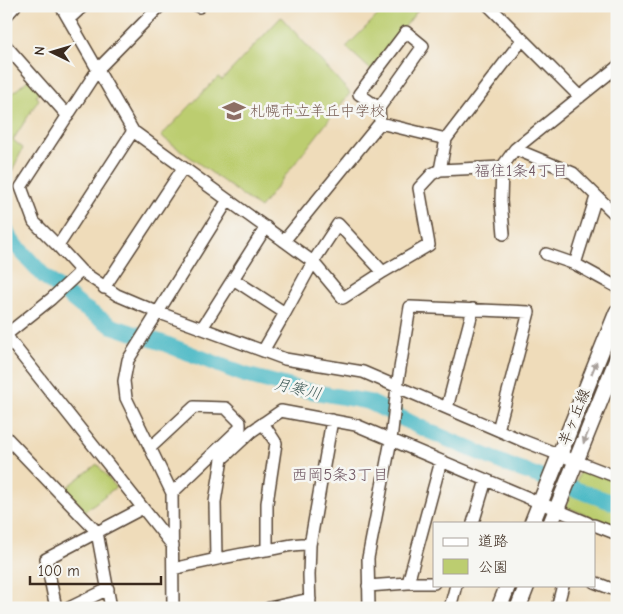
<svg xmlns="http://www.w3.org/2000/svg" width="623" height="614" viewBox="0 0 623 614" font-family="'Comic Neue','Klee One',sans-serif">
<rect width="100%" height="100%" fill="#f6f6f2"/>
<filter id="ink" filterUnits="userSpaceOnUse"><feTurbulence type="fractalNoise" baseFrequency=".02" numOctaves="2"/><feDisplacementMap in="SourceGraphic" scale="10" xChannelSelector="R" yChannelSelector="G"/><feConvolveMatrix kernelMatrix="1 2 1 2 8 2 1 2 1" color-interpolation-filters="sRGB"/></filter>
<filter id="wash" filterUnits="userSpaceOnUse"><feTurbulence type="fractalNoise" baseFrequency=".0096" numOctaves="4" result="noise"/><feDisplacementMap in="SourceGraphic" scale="20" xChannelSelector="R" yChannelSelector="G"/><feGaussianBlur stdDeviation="1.12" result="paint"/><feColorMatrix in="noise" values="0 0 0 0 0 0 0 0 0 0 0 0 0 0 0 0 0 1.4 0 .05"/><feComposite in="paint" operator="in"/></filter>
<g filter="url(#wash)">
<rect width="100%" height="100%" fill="#efdcba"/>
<path fill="#bccd70" stroke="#7c7c47" d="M387 6H414L418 10 371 70 346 47Z
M281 17 350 93 260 208 161 136 218 77 222 80Z
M29 79 40 92 36 96 39 99 13 140 23 148 12 171 6 160V99Z
M97 464 116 487 85 511 65 489Z
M582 467 617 480V527L566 507Z"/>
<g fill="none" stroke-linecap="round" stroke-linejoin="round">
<path stroke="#4dbac6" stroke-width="16" d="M6 230 11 240 45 277 81 306 112 326 163 343 245 375 299 389 369 402 424 429 510 466 617 504"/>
</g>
</g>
<g filter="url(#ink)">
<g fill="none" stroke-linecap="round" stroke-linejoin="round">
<defs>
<path id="minor" d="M61 6 133 131 313 262 343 298 383 272 429 245 419 188 432 174 440 170
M160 6 98 69 21 187 34 222 58 246 81 271 117 295 157 312 285 359 363 372 521 440 617 477
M198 6 199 7
M489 6 580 97
M6 16 15 6
M69 19 83 6
M6 46 68 116
M379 108 423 46 406 32 359 94 379 108 380 123
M446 139 522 40
M515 149 573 173 617 216
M502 167 515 149 617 67
M596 197 575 264 617 287
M284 241 380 123 446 139 440 170 502 167 501 201 504 234
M58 246 133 131
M546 254 575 264
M233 279 285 313 313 262 338 224 383 272
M104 288 183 168
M202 328 266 227
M6 333 11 342 173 546
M7 334 51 299 81 271
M263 351 285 313
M447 408 473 309
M263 423 276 443 267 503V550
M6 437 97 532 111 608
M150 448 194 407 226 408 240 422V428L172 493
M473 523 486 480
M594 525 617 534
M216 559 215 502 222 459 252 431 281 411 356 425 588 523
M173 569C206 561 239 554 272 549 284 547 298 542 310 545
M594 582 617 591
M408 583H434
M368 586 408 583 441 461
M56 608 46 559 143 508
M69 608 108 589
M173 608 172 493 126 398 124 381 128 360 228 200
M269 608 310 599
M310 608 309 575 310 545 332 420
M369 608 368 558 391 440 397 387 410 307 529 312 498 430
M450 608 456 585
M557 608 563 585"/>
<path id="major" d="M532 523 617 312
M551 523 617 359
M499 608 508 585
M518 608 527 585"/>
</defs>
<use href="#minor" stroke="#564535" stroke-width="14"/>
<use href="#major" stroke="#564535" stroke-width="18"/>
<use href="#minor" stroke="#fff" stroke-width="11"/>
<use href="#major" stroke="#fff" stroke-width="15"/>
</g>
<defs><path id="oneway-solid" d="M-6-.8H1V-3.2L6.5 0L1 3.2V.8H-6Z" transform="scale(1.25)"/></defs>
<g fill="#a79f9a">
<use href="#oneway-solid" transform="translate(594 368) rotate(-68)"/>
<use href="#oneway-solid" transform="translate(586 437) rotate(112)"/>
</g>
</g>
<defs>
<symbol id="school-bare" viewBox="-9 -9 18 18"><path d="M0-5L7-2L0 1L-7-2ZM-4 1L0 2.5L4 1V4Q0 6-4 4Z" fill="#8d6e63" stroke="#f6f6f2" stroke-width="2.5" paint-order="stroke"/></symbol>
</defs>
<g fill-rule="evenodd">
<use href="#school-bare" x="218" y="95" width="32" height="32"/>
</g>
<g text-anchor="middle" stroke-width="5" stroke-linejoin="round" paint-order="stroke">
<g font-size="15" fill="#785e54" stroke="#f6f6f2" text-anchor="start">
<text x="250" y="116">札幌市立羊丘中学校</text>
</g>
<g font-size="15" fill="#3b2a1e" stroke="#f6f6f2">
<text transform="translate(574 417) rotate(-68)" y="5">羊ヶ丘線</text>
</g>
<g font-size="16" fill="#725a65" stroke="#f6f6f2">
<text x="521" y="176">福住1条4丁目</text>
<text x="340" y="480">西岡5条3丁目</text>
</g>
<g font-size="16" font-style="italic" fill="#415c59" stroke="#f6f6f2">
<text transform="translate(298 388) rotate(13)" y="6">月寒川</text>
</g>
</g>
<rect width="623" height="614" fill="none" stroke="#f6f6f2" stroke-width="25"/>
<rect x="433" y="522" width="162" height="65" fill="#f6f6f2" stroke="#aba49d"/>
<rect x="443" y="538" width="25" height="8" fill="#ffffff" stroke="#aba49d"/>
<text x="478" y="546" font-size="15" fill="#3b2a1e">道路</text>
<rect x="443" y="559" width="25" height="15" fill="#bccd70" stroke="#aba49d"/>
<text x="478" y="572" font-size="15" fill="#3b2a1e">公園</text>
<g transform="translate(52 52) rotate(275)" stroke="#f6f6f2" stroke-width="4" paint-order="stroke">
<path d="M0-4L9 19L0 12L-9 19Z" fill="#3b2a1e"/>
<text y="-8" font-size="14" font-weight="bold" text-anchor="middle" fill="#3b2a1e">N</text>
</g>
<path d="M30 576v8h131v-8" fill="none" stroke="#3b2a1e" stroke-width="2.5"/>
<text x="38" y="576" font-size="15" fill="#3b2a1e" stroke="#f6f6f2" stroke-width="4" paint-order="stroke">100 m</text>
</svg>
